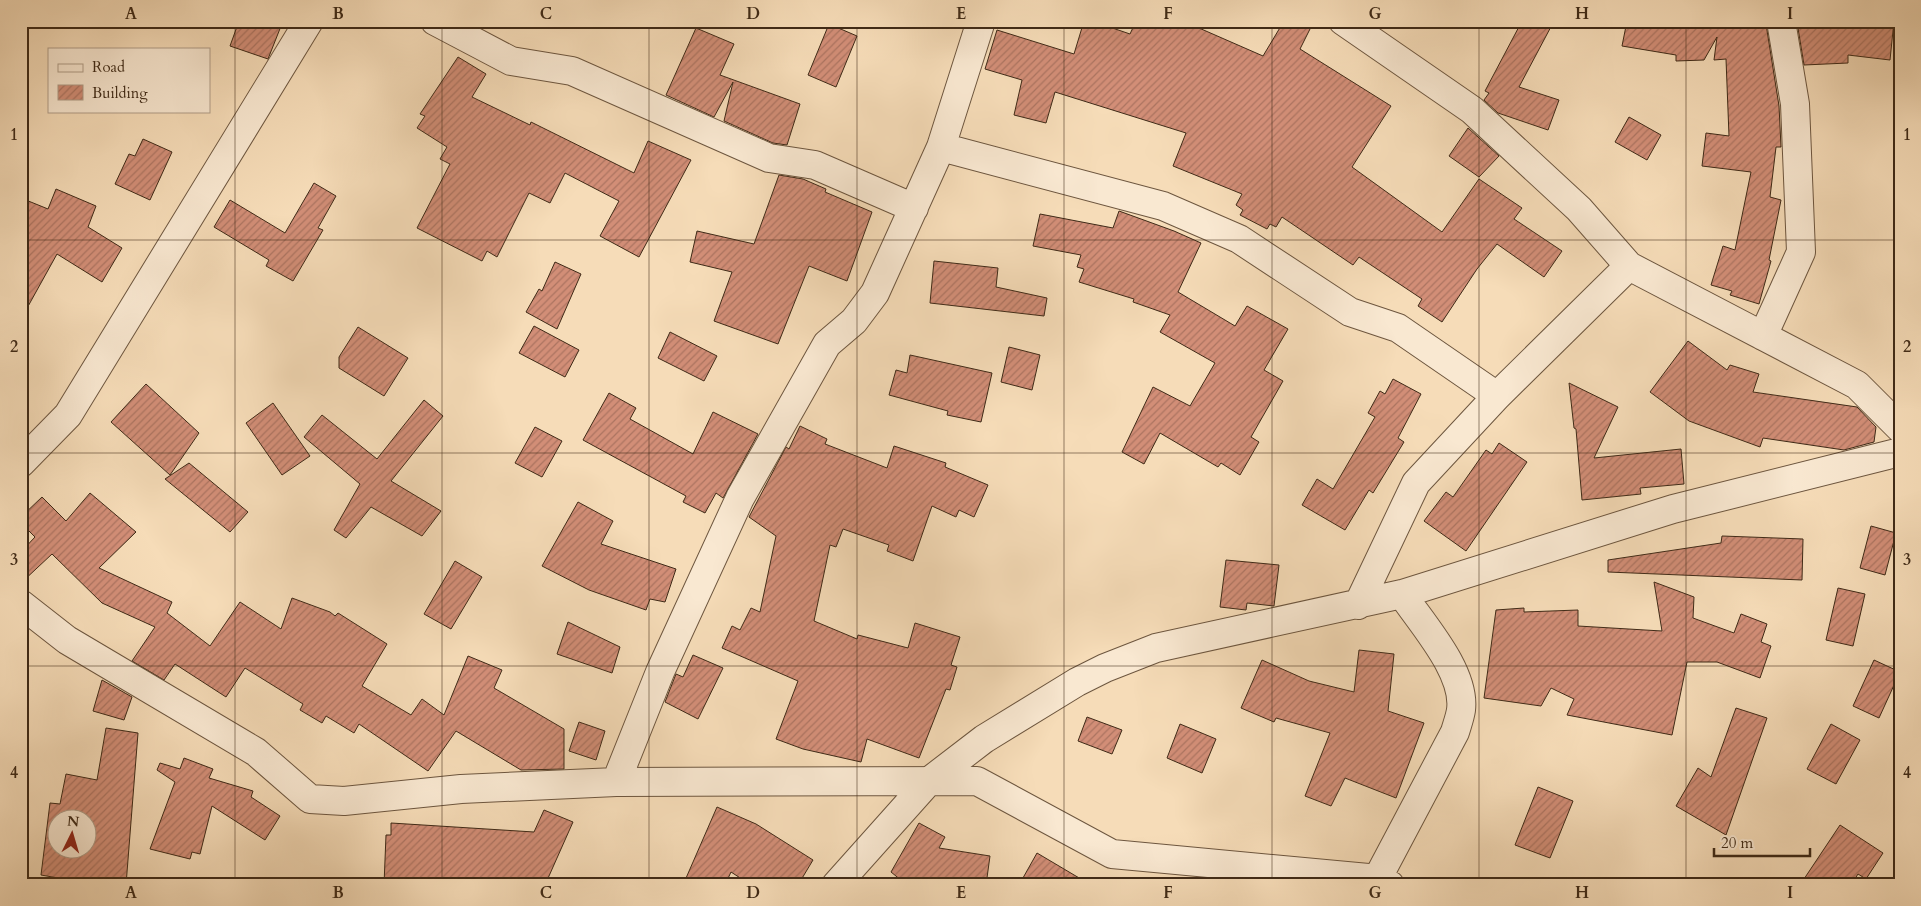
<svg xmlns="http://www.w3.org/2000/svg" width="1921" height="906" viewBox="0 0 1921 906" font-family="Cardo,serif">
<defs>
<pattern id="building-hatch" width="6" height="6" patternUnits="userSpaceOnUse" patternTransform="scale(1.25)"><rect width="6" height="6" fill="#d28e77"/><path d="M-1 1l2-2M0 6l6-6M5 7l2-2" fill="none" stroke="#ac7461"/></pattern>
</defs>
<rect width="100%" height="100%" fill="#f6dcb8"/>
<filter id="stains"><feTurbulence type="fractalNoise" baseFrequency=".004" numOctaves="4"/><feColorMatrix values="0 0 0 0 .2 0 0 0 0 .09 0 0 0 0 .02 0 0 0 .5 -.17"/></filter>
<radialGradient id="worn" r=".72"><stop offset=".6" stop-color="#630" stop-opacity="0"/><stop offset="1" stop-color="#630" stop-opacity=".3"/></radialGradient>
<path fill="url(#building-hatch)" stroke="#3f2a17" fill-rule="evenodd" d="M239 21H283L268 59 230 46Z
M1084 21H1092L1130 34 1136 21H1183L1263 56 1284 21H1314L1300 49 1391 106 1352 167 1442 232 1479 179 1522 208 1514 219 1562 251 1544 277 1497 244 1477 269 1442 322 1418 306 1422 299 1359 257 1353 265 1282 217 1276 227 1270 224 1267 229 1240 215 1243 210 1236 205 1242 194 1173 166 1186 133 1055 92 1046 123 1014 115 1022 80 985 69 997 30 1074 54Z
M1522 21H1554L1519 87 1559 100 1548 130 1498 113 1484 100 1489 93 1485 91Z
M1627 21H1704L1706 28 1766 24 1779 106 1781 147H1776L1770 197 1781 200 1769 260 1771 261 1759 304 1730 295 1732 291 1711 285 1723 246 1735 250 1751 172 1702 166 1706 133 1729 136 1726 59 1714 60 1717 37 1704 60 1676 61V55L1622 46Z
M1894 21 1890 60 1848 55V63L1804 65 1797 22Z
M829 24 857 36 836 87 808 75Z
M696 28 734 44 720 75 800 104 787 145 773 143 724 121 733 82 714 117 666 95Z
M458 57 486 74 472 97 530 125 531 122 634 173 648 141 691 160 639 257 600 236 619 201 565 173 550 203 529 193 497 257 487 251 482 261 417 228 450 164 440 159 447 147 417 128 425 116 420 114Z
M1629 117 1661 135 1647 160 1615 142Z
M1468 128 1499 156 1479 177 1449 156Z
M143 139 172 152 150 200 115 184 129 154 135 156Z
M779 175 803 179 826 189 825 192 872 212 847 281 809 266 778 344 714 321 732 272 690 262 697 231 754 244Z
M314 183 336 196 318 228 323 230 293 281 266 266 269 260 214 227 230 200 285 233Z
M56 189 96 206 88 227 122 248 102 282 57 254 21 319V198L48 209Z
M1119 211 1174 231 1201 243 1178 292 1235 326 1247 306 1288 329 1264 370 1283 381 1251 437 1259 442 1240 475 1221 463 1218 467 1160 433 1144 464 1122 452 1153 387 1190 406 1215 363 1160 332 1170 315 1133 302 1134 299 1079 282 1084 269 1077 267 1081 255 1033 246 1040 214 1113 228Z
M934 261 998 268 996 287 1047 298 1044 316 930 303Z
M555 262 581 274 557 329 526 312 539 289 542 291Z
M534 326 579 350 565 377 519 353Z
M358 327 408 358 384 396 339 368V357Z
M670 332 717 356 704 381 658 358Z
M1688 341 1727 370 1730 365 1759 374 1753 392 1857 407 1876 427 1874 442 1844 450 1763 438 1760 447 1689 421 1650 392Z
M1009 347 1040 355 1032 390 1001 382Z
M910 355 992 373 981 422 947 415 948 411 889 395 896 370 907 373Z
M1393 379 1421 394 1398 438 1404 442 1373 493 1369 490 1345 530 1302 505 1317 479 1333 489 1375 417 1368 413 1380 391 1385 394Z
M1569 383 1618 407 1594 458 1681 449 1684 484 1640 488 1641 494 1582 500 1576 429 1574 428Z
M146 384 199 433 170 475 111 422Z
M609 393 636 408 630 419 693 454 713 412 758 434 723 498 716 493 705 513 683 502 686 496 583 440Z
M424 400 443 416 391 481 441 511 422 536 371 507 346 538 334 530 360 484 304 437 322 415 377 459Z
M273 403 310 456 282 475 246 423Z
M800 426 827 439 825 444 887 468 894 446 946 463 945 467 988 485 974 517 959 510 956 517 932 506 913 561 887 551 889 545 843 529 836 547 830 545 814 621 857 639 858 635 908 648 915 623 960 637 951 665 957 667 950 690 946 689 919 758 867 739 861 762 803 749 776 739 798 681 722 648 732 626 740 630 751 608 760 612 776 536 749 517 786 447 789 449Z
M535 427 562 441 542 477 515 463Z
M1499 443 1527 462 1466 551 1424 521 1446 492 1453 497 1486 450 1492 454Z
M189 463 248 512 230 532 165 479Z
M90 493 136 532 99 568 172 602 167 613 210 646 240 602 281 629 292 598 330 612 335 616 338 613 387 644 362 686 411 715 422 699 444 715 468 656 502 670 494 688 564 729V769L521 770 456 731 428 771 359 724 354 733 326 716 322 723 300 710 303 704 245 668 226 697 175 664 164 680 132 661 155 627 102 603 52 554 21 583V552L35 537 21 523V517L42 497 66 521Z
M578 502 613 521 601 544 676 569 665 602 650 599 646 610 589 590 542 566Z
M1871 526 1896 533 1885 575 1860 568Z
M1722 536 1803 539 1802 580 1608 572V560L1721 543Z
M1226 560 1279 565 1274 606 1247 603 1246 610 1220 607Z
M455 561 482 577 451 629 424 614Z
M1654 582 1694 597 1693 618 1734 633 1741 614 1767 624 1761 642 1771 646 1760 678 1717 662H1687L1672 735 1567 715 1574 699 1551 688 1541 706 1484 698 1496 610 1524 608V612L1578 610V626L1662 631Z
M1838 588 1865 594 1853 646 1826 640Z
M568 622 620 647 612 673 557 654Z
M1359 650 1394 654 1388 711 1424 723 1396 798 1345 778 1331 806 1305 796 1330 733 1276 718 1274 722 1241 708 1262 660 1309 681 1354 692Z
M693 655 723 668 698 719 665 702 676 674 683 677Z
M1874 660 1900 672 1879 718 1853 706Z
M102 680 132 697 124 720 93 711Z
M1736 708 1767 718 1726 835 1676 806 1698 768 1711 777Z
M1087 717 1122 730 1112 754 1078 741Z
M579 722 605 731 596 760 569 751Z
M1180 724 1216 739 1202 773 1167 758Z
M1831 724 1860 740 1836 784 1807 769Z
M106 728 138 733 126 885H98L41 875 50 803 60 804 66 774 97 780ZM58 818H88V848H58Z
M184 758 213 769 209 778 253 791 251 797 280 816 265 840 212 806 200 854 192 852 190 859 150 849 175 782 157 770 160 763 180 769Z
M1538 787 1573 801 1550 858 1515 845Z
M717 807 756 824 813 860 798 885H751L731 872 725 885H683Z
M544 810 573 822 545 885H489L440 880V885H384L386 835H391V823L534 832Z
M919 823 945 837 939 848 990 856 986 885H907L891 872Z
M1840 825 1883 853 1866 879 1858 874 1851 885H1800Z
M1037 853 1091 885H1019Z"/>
<g fill="none" stroke-linecap="round" stroke-linejoin="round">
<defs>
<path id="minor" d="M435 21 511 61 572 71 769 158 815 165 914 208
M1343 21 1472 110 1579 209 1629 266 1857 385 1900 428
M941 147 1163 206 1239 239 1350 312 1398 328 1497 396
M1763 336 1801 252 1795 104 1781 21
M21 463 68 415 309 21
M21 604 67 640 256 752 310 799 344 801 461 789 616 782 977 781 1112 854 1379 879 1390 885
M1358 605 1416 483 1497 396 1629 266
M616 782 660 672 740 498 827 344 854 321 875 293 941 147 981 21
M836 885 928 782 984 739 1077 682 1105 668 1156 648 1402 594 1673 509 1900 452
M1374 885 1455 732C1457 725 1460 717 1461 710 1466 672 1422 624 1402 594"/>
</defs>
<use href="#minor" stroke="#6d563f" stroke-width="30"/>
<use href="#minor" stroke="#f9e8d1" stroke-width="28"/>
</g>
<path fill="none" stroke="#3f2a17" stroke-width="1" stroke-opacity="0.55" d="M235 21V885M442 21V885M649 21V885M857 21V885M1064 21V885M1272 21V885M1479 21V885M1686 21V885M21 240H1900M21 453H1900M21 666H1900"/>
<rect width="1921" height="906" fill="none" stroke="#f6dcb8" stroke-width="55"/>
<rect x="48" y="48" width="162" height="65" fill="#f9e8d1" stroke="#af9c87"/>
<rect x="58" y="64" width="25" height="8" fill="#f9e8d1" stroke="#af9c87"/>
<text x="92" y="72" font-size="15" fill="#3f2a17">Road</text>
<rect x="58" y="85" width="25" height="15" fill="url(#building-hatch)" stroke="#af9c87"/>
<text x="92" y="98" font-size="15" fill="#3f2a17">Building</text>
<g transform="translate(72 834) rotate(5)"><circle r="24" fill="#f9e8d1" stroke="#af9c87"/>
<path d="M0-4L9 19L0 12L-9 19Z" fill="#8f2418"/>
<text y="-8" font-size="14" font-weight="bold" text-anchor="middle" fill="#3f2a17">N</text>
</g>
<path d="M1714 848v8h96v-8" fill="none" stroke="#3f2a17" stroke-width="2.5"/>
<text x="1721" y="848" font-size="15" fill="#3f2a17" stroke="#f9e8d1" stroke-width="4" paint-order="stroke">20 m</text>
<rect x="28" y="28" width="1866" height="850" fill="none" stroke="#3f2a17" stroke-width="2"/>
<g font-size="16" text-anchor="middle" font-weight="bold" fill="#3f2a17">
<text x="131" y="19">A</text>
<text x="338" y="19">B</text>
<text x="546" y="19">C</text>
<text x="753" y="19">D</text>
<text x="961" y="19">E</text>
<text x="1168" y="19">F</text>
<text x="1375" y="19">G</text>
<text x="1582" y="19">H</text>
<text x="1790" y="19">I</text>
<text x="14" y="140">1</text>
<text x="1907" y="140">1</text>
<text x="14" y="352">2</text>
<text x="1907" y="352">2</text>
<text x="14" y="565">3</text>
<text x="1907" y="565">3</text>
<text x="14" y="778">4</text>
<text x="1907" y="778">4</text>
<text x="131" y="898">A</text>
<text x="338" y="898">B</text>
<text x="546" y="898">C</text>
<text x="753" y="898">D</text>
<text x="961" y="898">E</text>
<text x="1168" y="898">F</text>
<text x="1375" y="898">G</text>
<text x="1582" y="898">H</text>
<text x="1790" y="898">I</text>
</g>
<rect width="100%" height="100%" filter="url(#stains)"/>
<rect width="100%" height="100%" fill="url(#worn)"/>
</svg>
